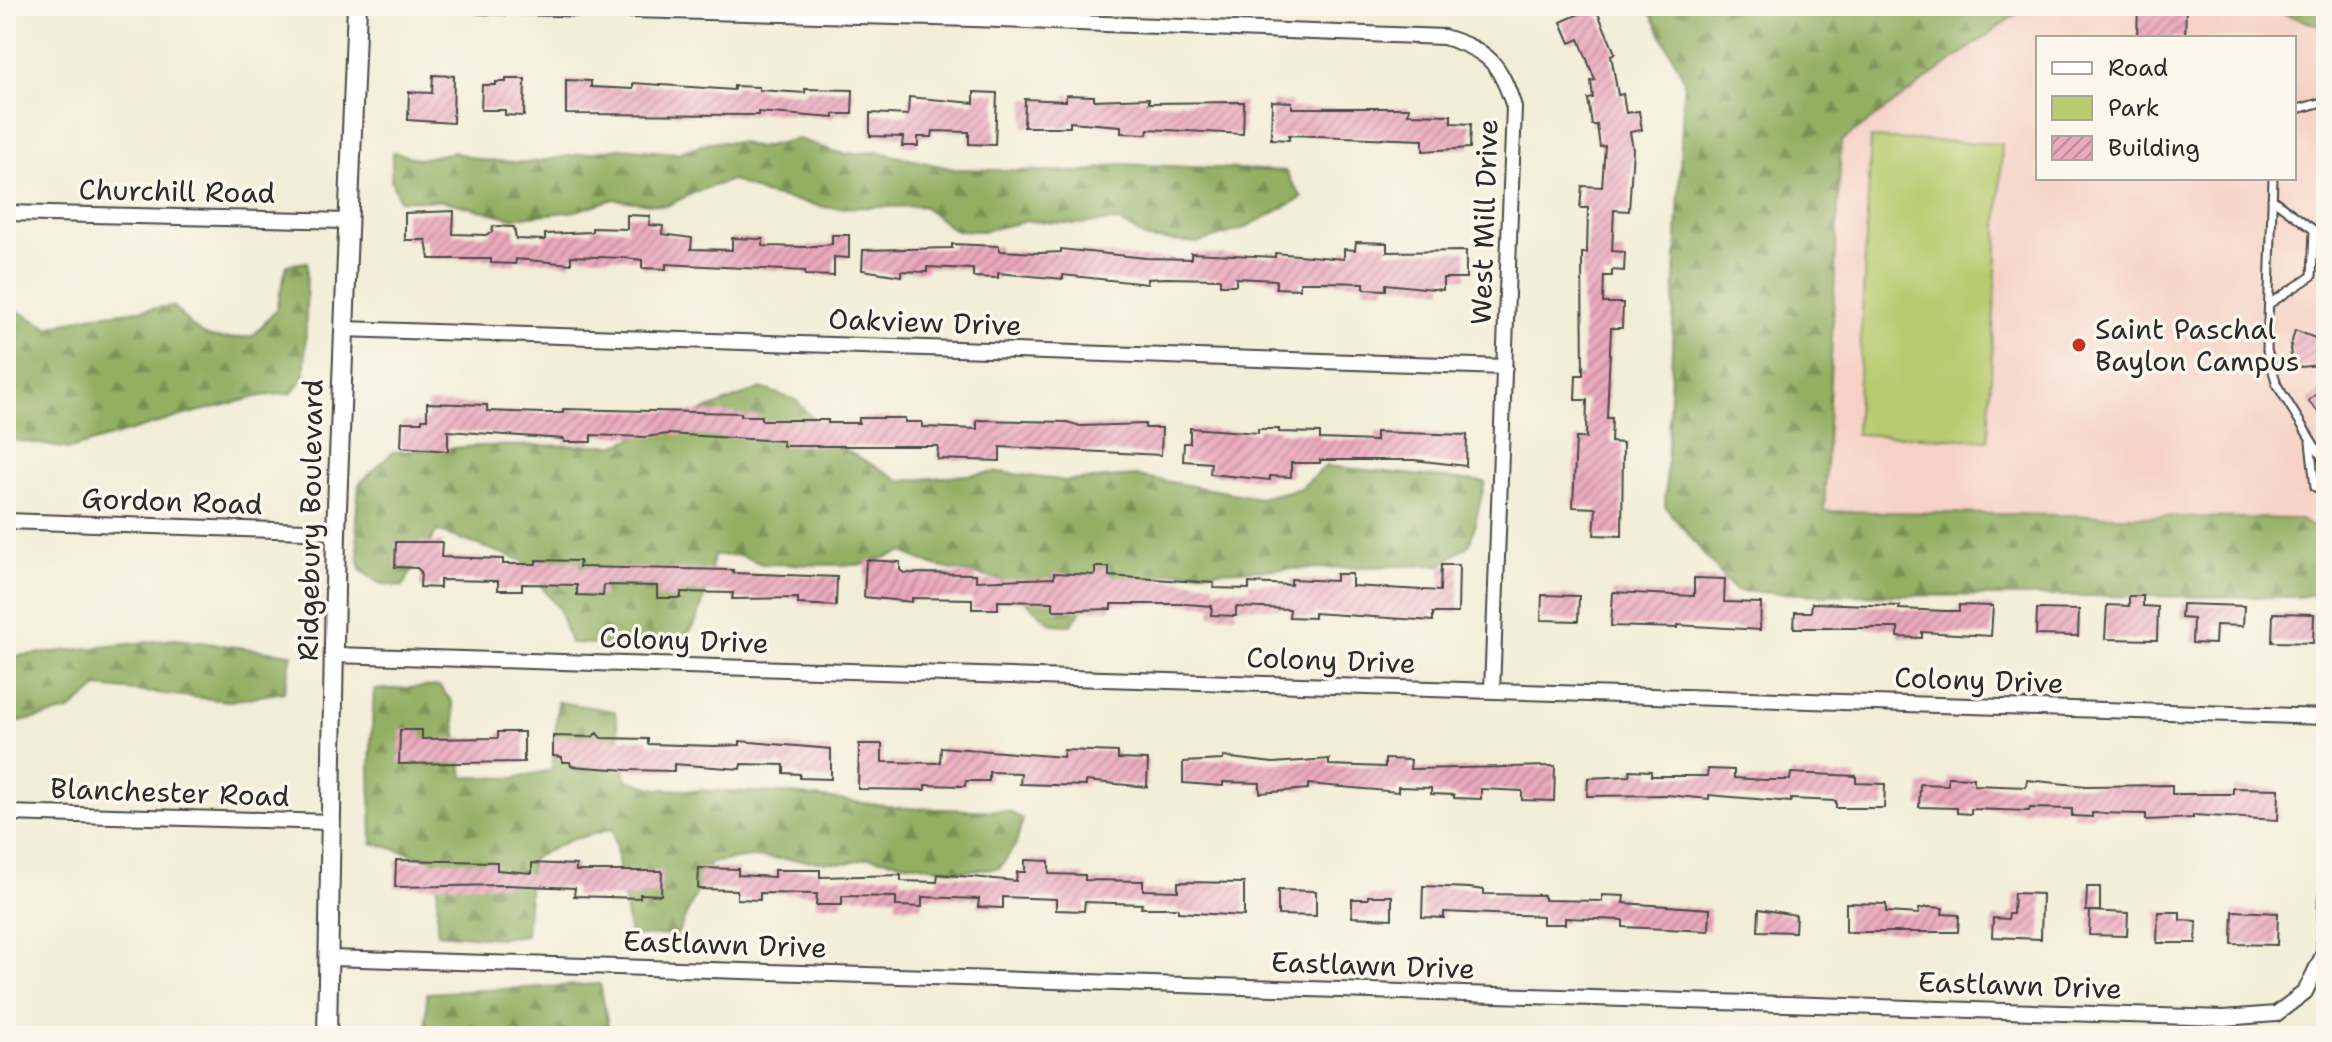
<svg xmlns="http://www.w3.org/2000/svg" width="2332" height="1042" viewBox="0 0 2332 1042" font-family="'Shantell Sans',sans-serif">
<defs>
<pattern id="forest-firs" width="22" height="20" patternUnits="userSpaceOnUse" patternTransform="scale(2)"><rect width="22" height="20" fill="#92af62"/><path d="M5 1l3.5 6h-7zM16 11l3.5 6h-7z" fill="#778f51"/></pattern>
<pattern id="building-hatch" width="6" height="6" patternUnits="userSpaceOnUse" patternTransform="scale(2)"><rect width="6" height="6" fill="#eaa8bd"/><path d="M-1 1l2-2M0 6l6-6M5 7l2-2" fill="none" stroke="#be899a"/></pattern>
</defs>
<rect width="100%" height="100%" fill="#fbf7ec"/>
<filter id="ink" filterUnits="userSpaceOnUse"><feTurbulence type="fractalNoise" baseFrequency=".0125" numOctaves="2"/><feDisplacementMap in="SourceGraphic" scale="16" xChannelSelector="R" yChannelSelector="G"/><feConvolveMatrix kernelMatrix="1 2 1 2 8 2 1 2 1" color-interpolation-filters="sRGB"/></filter>
<filter id="wash" filterUnits="userSpaceOnUse"><feTurbulence type="fractalNoise" baseFrequency=".006" numOctaves="4" result="noise"/><feDisplacementMap in="SourceGraphic" scale="32" xChannelSelector="R" yChannelSelector="G"/><feGaussianBlur stdDeviation="1.8" result="paint"/><feColorMatrix in="noise" values="0 0 0 0 0 0 0 0 0 0 0 0 0 0 0 0 0 1.4 0 .05"/><feComposite in="paint" operator="in"/></filter>
<g filter="url(#wash)">
<rect width="100%" height="100%" fill="#f2edd7"/>
<path fill="#f6d1c5" fill-rule="evenodd" d="M2027 6H2261L2326 28V534L2298 519 1824 511 1841 142ZM2038 38H2294V178H2038Z"/>
<path fill="#b8cb6f" stroke="#727b4d" stroke-width="2" d="M1871 138 2002 144 1988 440 1856 434Z"/>
<path fill="url(#forest-firs)" stroke="#5e6d46" stroke-width="2" d="M1647 6H2027L1841 142 1824 511 2299 519 2326 534V592L2298 597 1824 595 1735 591 1665 507 1684 79Z
M2261 6H2326V28Z
M798 139 843 154 878 152 954 169 1086 172 1119 164 1285 171 1302 198 1242 229 1197 243 1148 239 1117 221 1078 224 1027 221 983 231H956L923 206 829 208 764 194 732 180 698 191 666 206 613 199 576 211 512 218 444 201 399 200 391 180 393 152 419 159 453 152 482 160 527 163 619 148 677 153 710 142H740L757 148Z
M307 262 305 376 292 393 261 396 185 415 70 449 6 439V305L49 328 89 316 173 306C201 339 211 342 253 336L276 310 287 265Z
M761 388 796 400 836 445 902 481 999 472 1066 481 1137 476 1259 498 1301 488 1326 466 1485 482 1470 544 1441 565 1170 572 1083 608 1071 625 1051 624 1002 580 935 566 903 552 861 565 762 564 740 555 714 556C709 575 702 614 692 629 675 652 597 643 570 643L559 609 521 560 437 531 402 587 379 583 360 570 356 521 359 484 393 452 481 446 616 445Z
M176 639 292 654 284 692 229 701 98 687 69 711 6 725V657Z
M439 686 452 702 463 777 514 778 552 770 558 702 615 711 626 780 657 789 785 793 902 808 1007 811 1023 819 1016 844 1000 868 958 871 869 857 847 863 749 857 710 863 677 935 630 936 613 829 570 840 531 859 526 935 497 938 437 933 438 861 372 843 370 766 374 690Z
M600 984 610 1036H425L427 993Z"/>
<g id="blocks">
<path fill="url(#building-hatch)" d="M2138 6 2186 7 2185 38H2137Z
M1588 10 1590 14 1597 11 1615 53 1611 55 1618 95 1623 94 1626 113 1639 111 1642 130 1630 132 1633 149 1629 211 1614 210 1612 251 1625 252 1624 271 1612 270V276H1604L1603 303H1623L1622 328H1611L1607 418H1612L1611 442 1623 443 1622 536 1594 535 1596 508 1573 507 1576 438H1586L1587 400H1575L1576 375H1583L1582 263V253H1587L1588 208H1580L1582 186 1602 187 1605 146 1600 147 1597 125H1592L1588 99 1593 98 1591 81 1595 80 1579 39 1570 43 1561 22Z
M433 75 454 76 453 123 408 120 409 92 432 93Z
M506 79H525L524 116 505 115V110H481L482 85H496V82H506Z
M566 80 591 81V87L633 89V83L734 90V86L759 87V90L805 93V89L853 90 852 114H834V118L758 112V115L566 114Z
M974 92 997 93 995 145 969 144V132L933 131 932 137H918V146H902L903 137 870 136V113L908 115 909 97 974 103Z
M1066 95 1094 96V100L1149 98V103L1244 102 1243 134 1148 129 1147 134 1121 133V126L1070 122V127H1024L1025 99 1066 101Z
M1272 101 1292 102V108H1409L1408 114 1451 115V123L1471 124 1470 148 1423 151V140L1289 135V140L1271 139Z
M454 211 453 234 486 235 492 232 493 226 514 227 516 239 545 240V234L592 232V228L627 229V215L650 216 649 225 663 226 662 234 692 238 691 249 732 250V238L763 239V246L806 247 832 244V235H849V258L834 257V276L805 275V271L666 264V269L642 268V260L625 258 571 256V264L516 259 515 264 491 263V259H429L426 240H405V213Z
M1356 242 1387 243V252L1466 251V278H1443V290L1386 284V290L1364 289V283L1323 282H1300V289L1276 288V280L1236 278V285H1220V279L1166 278 1147 279V284L1063 275V279L998 273V278L973 277V269L927 267V272L901 271V276L862 270 863 250 952 248V244L999 246V251L1040 253 1061 252V249L1146 258 1191 259V253L1275 257V253L1344 259V249L1355 250Z
M2326 313V364L2293 368 2290 349 2295 330 2315 338Z
M2326 386V420L2308 401Z
M427 403 487 405V411L543 413H563V409L741 413V416H761V420H828V423H859V418H905V422H922V427L950 428 977 429V420L1067 422 1080 426 1145 424V428H1162L1161 455 1000 447V461L937 459 938 446H783V441L668 434 645 437 591 435V442H564V439L448 431V451L401 447 402 422H422V419H427Z
M1190 428 1258 433V429H1279V432L1320 433V439L1376 441V432L1467 435 1466 466 1414 460H1320V463H1291V477L1270 476V480L1210 474 1211 463 1183 461 1184 443H1190Z
M396 542H442L441 557 503 559V564H536V560L580 561 579 567 733 570V573L837 577 836 606 798 604V598L732 599 733 593 681 592V598H657V586L604 585 603 596 577 595V585L522 584V590H498V581L440 580V588L420 587 421 572 417 568 395 567Z
M866 560 900 562V570L904 573 976 574V581L1054 578V573L1095 575V567H1109V576L1214 583V588L1249 589V583L1291 585V579L1336 581V574H1352V586L1440 591 1441 565H1459L1458 613H1433V621L1314 613V618L1289 617 1290 609 1236 607V616L1211 615 1212 606 1186 604H1111V609L1077 610H1053V602L998 601V609H972V599L912 598V602L864 597Z
M1694 578 1725 579 1724 602 1761 603 1760 630 1677 625V628L1611 626 1613 592 1694 596Z
M1542 595 1579 596 1578 621 1541 620Z
M2129 596H2143V606L2158 607 2157 640 2105 639 2107 605 2129 606Z
M1812 603 1900 606 1899 609 1946 611H1959V605L1993 606 1991 636 1922 632V638L1898 637V628H1794L1795 612H1811Z
M2182 604 2244 606 2243 626 2216 625 2215 644 2192 643 2193 619 2181 618Z
M2037 609 2079 610 2078 636 2036 635Z
M2273 613 2314 614 2313 643 2272 642Z
M400 730H422V739L498 738V732H524V762L399 764Z
M597 733 601 738 648 739V744L715 746 740 745V741L831 749V779L800 778V774L784 773V765L741 764 740 769 674 764V771L627 770 571 766 570 762H562V757L553 756V736L592 737Z
M859 744H882V762L940 763 941 747 1063 757 1064 750 1118 752V759L1148 760 1147 787 1086 781V786L1020 784 1021 773 989 772V781H966L965 786 925 785V790L858 789Z
M1223 757 1273 763 1329 759V765L1385 767V759L1411 760 1410 769 1555 766 1554 801 1522 800V791L1481 789V799L1454 798V795L1431 794V788L1398 787V792L1308 784V789L1260 793V783L1223 782V786L1183 783V762L1223 760Z
M1708 769 1734 770V778L1765 780H1790L1791 773 1856 776V783L1885 784 1884 808H1836V801L1791 799V802L1709 795V799L1667 795 1587 796 1588 778 1629 776 1630 770 1651 771V776H1707Z
M1948 777 1974 778V785L2026 787 2027 780 2086 786 2172 785V794H2233V788L2279 789 2278 820 2193 815V818L2146 820V814L2092 813V817L2072 816V809L2030 808 2029 811 1971 809V814L1957 813V808L1919 807 1920 784 1948 785Z
M396 860 497 862V870L532 873V863L576 865V871H662L661 895 640 894V898L574 896 575 888 505 885 395 887Z
M1025 860 1049 861V874L1085 875V880L1143 881V890L1178 891V882L1244 883V916L1178 912V908H1141L1142 904 1085 902 1084 911 1056 910V899L1003 897V908L978 907 979 899 922 897V907L896 906V897L842 896V905H816L817 894 760 893V900L737 899V890L698 889 699 868 738 869V875L774 877V870H820V877L901 875V881L937 882 938 874 1016 881 1017 872H1025Z
M1423 886 1469 888 1484 890V894L1544 895V900L1602 901V895L1624 896 1623 903 1710 909 1709 931 1623 927V920L1565 918V924H1543V916L1444 912V918L1422 917Z
M2087 887H2100V911H2086Z
M1278 890 1316 891V916L1278 915Z
M2014 893 2042 894 2041 939 1992 937 1993 918 2008 919 2009 914H2013Z
M1368 896H1392V919L1352 917V899H1368Z
M1846 903 1886 904V912L1919 914V909L1928 907 1943 908 1942 914 1959 915 1958 932H1846Z
M1759 909 1796 915 1795 932 1758 931Z
M2090 911 2128 913 2127 936 2089 935Z
M2233 911 2278 913 2277 945 2232 944Z
M2158 912H2180V920L2197 921 2196 943H2157Z"/>
</g>
</g>
<g filter="url(#ink)">
<use href="#blocks" fill-opacity="0" stroke="#494845" stroke-width="2"/>
<g fill="none" stroke-linecap="round" stroke-linejoin="round">
<defs>
<path id="service" d="M2294 110 2326 101
M2273 178 2267 350 2277 385 2326 464
M2269 304 2312 276 2314 230 2272 199
M2310 442 2315 487 2326 491"/>
<path id="minor" d="M479 6 973 19 1444 37C1489 51 1500 63 1514 107L1492 691
M6 213 347 221
M343 329 1505 367
M6 521 336 532
M335 655 2326 717
M6 813 332 822
M330 958 2224 1018 2276 1014 2305 992 2324 953 2326 896"/>
<path id="tertiary" d="M327 1036 336 532 357 6"/>
</defs>
<use href="#service" stroke="#494845" stroke-width="11"/>
<use href="#minor" stroke="#494845" stroke-width="18"/>
<use href="#tertiary" stroke="#494845" stroke-width="22"/>
<use href="#service" stroke="#fff" stroke-width="7"/>
<use href="#minor" stroke="#fff" stroke-width="14"/>
<use href="#tertiary" stroke="#fff" stroke-width="18"/>
</g>
</g>
<circle fill="#c8321e" stroke="#fbf7ec" stroke-width="3" cx="2079" cy="345" r="8"/>
<g text-anchor="middle" stroke-width="7" stroke-linejoin="round" paint-order="stroke">
<g font-size="28" fill="#2b2b2b" stroke="#fbf7ec">
<text transform="translate(177 191) rotate(1)" y="10">Churchill Road</text>
<text transform="translate(1484 222) rotate(-88)" y="10">West Mill Drive</text>
<text transform="translate(925 322) rotate(2)" y="10">Oakview Drive</text>
<text transform="translate(172 501) rotate(2)" y="10">Gordon Road</text>
<text transform="translate(310 520) rotate(-89)" y="10">Ridgebury Boulevard</text>
<text transform="translate(684 640) rotate(2)" y="10">Colony Drive</text>
<text transform="translate(1331 660) rotate(2)" y="10">Colony Drive</text>
<text transform="translate(1979 680) rotate(2)" y="10">Colony Drive</text>
<text transform="translate(170 792) rotate(2)" y="10">Blanchester Road</text>
<text transform="translate(725 944) rotate(2)" y="10">Eastlawn Drive</text>
<text transform="translate(1373 965) rotate(2)" y="10">Eastlawn Drive</text>
<text transform="translate(2020 985) rotate(2)" y="10">Eastlawn Drive</text>
</g>
<g font-size="28" fill="#2b2b2b" stroke="#fbf7ec" text-anchor="start">
<text x="2095" y="339">Saint Paschal<tspan x="2095" dy="32">Baylon Campus</tspan></text>
</g>
</g>
<rect width="2332" height="1042" fill="none" stroke="#fbf7ec" stroke-width="32"/>
<rect x="2036" y="36" width="260" height="144" fill="#fbf7ec" stroke="#a8a59f" stroke-width="2"/>
<rect x="2052" y="62" width="40" height="12" fill="#ffffff" stroke="#a8a59f" stroke-width="2"/>
<text x="2108" y="76" font-size="24" fill="#2b2b2b">Road</text>
<rect x="2052" y="96" width="40" height="24" fill="#b8cb6f" stroke="#a8a59f" stroke-width="2"/>
<text x="2108" y="116" font-size="24" fill="#2b2b2b">Park</text>
<rect x="2052" y="136" width="40" height="24" fill="url(#building-hatch)" stroke="#a8a59f" stroke-width="2"/>
<text x="2108" y="156" font-size="24" fill="#2b2b2b">Building</text>
</svg>
